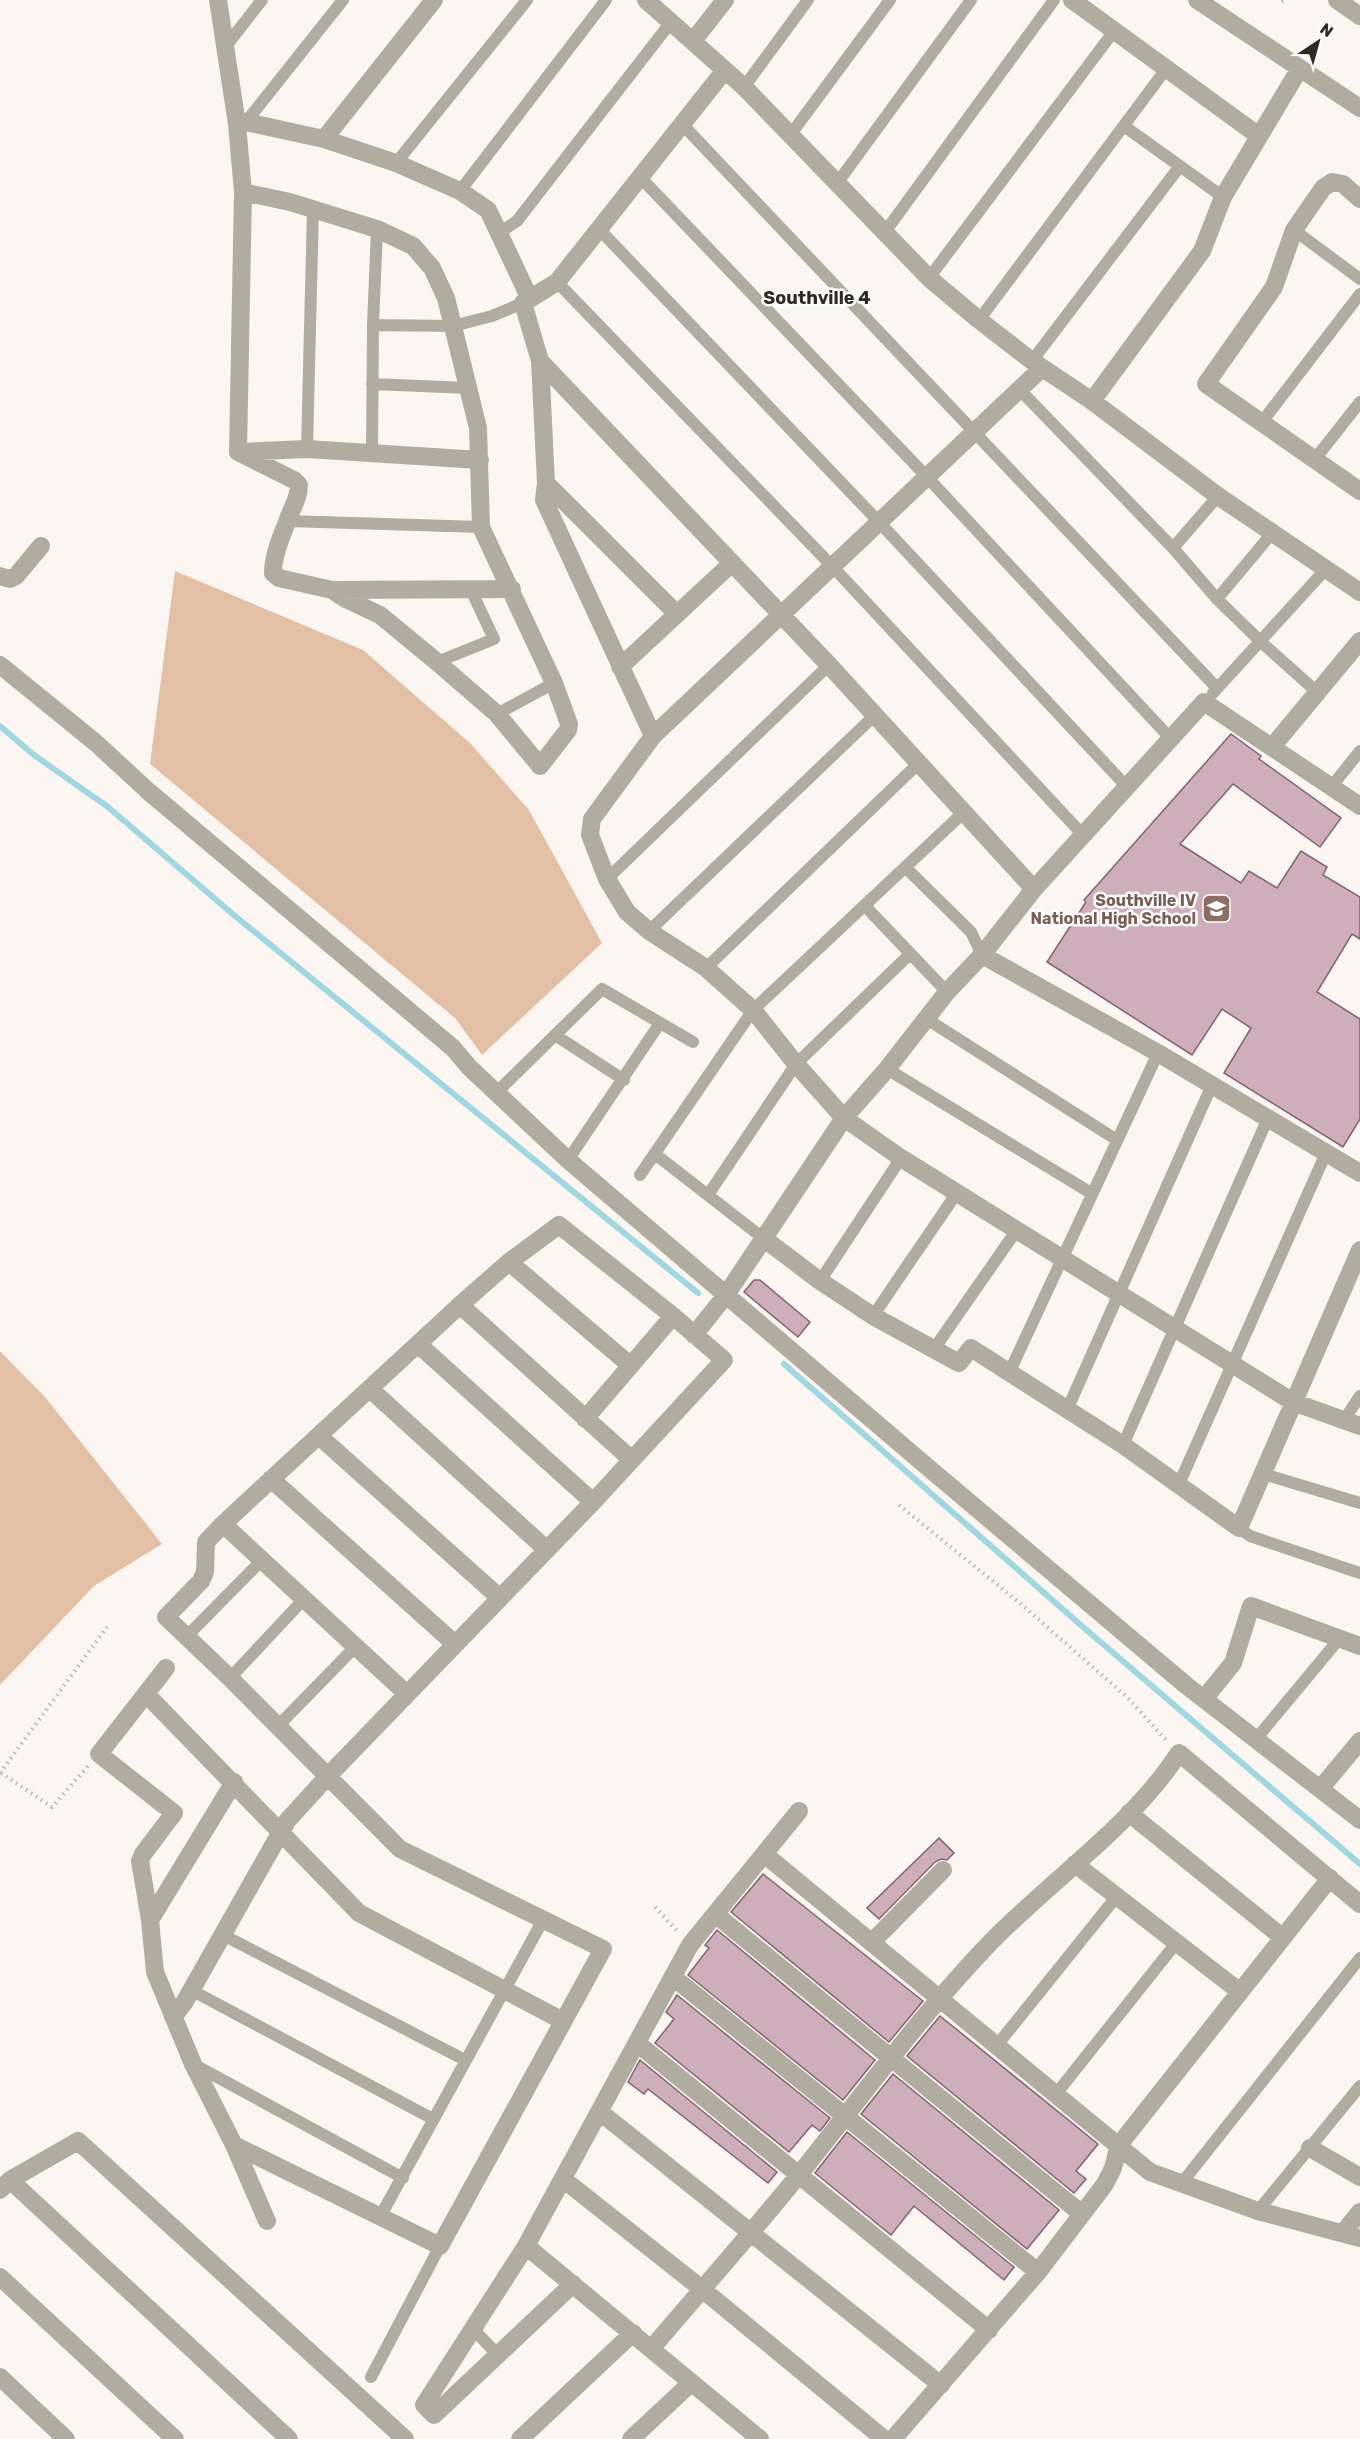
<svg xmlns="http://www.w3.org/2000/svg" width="1360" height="2439" viewBox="0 0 1360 2439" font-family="Rubik,sans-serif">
<rect width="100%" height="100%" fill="#fbf6f1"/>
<path fill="#e3c0a5" d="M175 571 363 650 470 743 529 810 602 943 482 1055 456 1019 150 764Z
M0 1351 45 1397 162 1544 94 1586 0 1685Z"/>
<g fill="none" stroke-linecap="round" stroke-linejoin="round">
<path stroke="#a1d7e0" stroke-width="6" d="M0 726 34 755 108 807 235 916 698 1293
M784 1364 1083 1627 1360 1864"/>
</g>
<path fill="#cfaebc" stroke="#816470" stroke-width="1.5" d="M1231 734 1261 756 1259 759 1341 818 1320 847 1233 784 1180 844 1241 883 1249 871 1277 888 1301 851 1327 867 1323 875 1360 897V939L1352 934 1317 992 1360 1019V1119L1343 1147 1224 1073 1251 1028 1222 1009 1192 1055 1047 962 1086 902 1084 900Z
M754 1280H760L810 1322 798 1337 744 1292Z
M939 1838 954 1853 947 1860 941 1859 935 1862 879 1919 867 1908Z
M763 1874 923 2001 889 2042 731 1912Z
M717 1930 875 2060 843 2100 688 1975 709 1948 705 1945Z
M677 1995 830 2118 820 2131 812 2125 789 2152 655 2043 674 2019 666 2012Z
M940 2016 1098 2144 1076 2171 1086 2179 1074 2193 907 2056Z
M640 2060 777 2172 768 2183 648 2089 644 2094 628 2082Z
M893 2074 1059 2210 1027 2249 861 2114Z
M847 2132 1014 2267 1004 2280 914 2206 891 2235 815 2173Z"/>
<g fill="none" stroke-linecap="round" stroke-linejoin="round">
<path stroke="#bdb7b1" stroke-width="4" stroke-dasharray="1.5 4.5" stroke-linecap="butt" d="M1282 2 1284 0
M899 1505 1021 1604 1128 1698 1166 1740
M0 1773 107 1627
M1 1773 52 1807 88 1766
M655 1907 677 1931"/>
<path stroke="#b0ac9f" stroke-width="12" d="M226 46 262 0
M744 87 808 0
M246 122 343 0
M682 124 1217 688
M1124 126 1223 197
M791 134 890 0
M396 163 527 0
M640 177 927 477 1171 739
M838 182 971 0
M460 191 606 0
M599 229 879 522 1127 787
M1294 230 1360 279
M500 232 517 221 671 22
M885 232 1054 0
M929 278 1114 31
M557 282 833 567 1083 835
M979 320 1166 69
M373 325 453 326 492 316 523 303
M1032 361 1180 166
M372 384 469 388
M1020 390 1173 548 1217 599 1260 641 1317 692
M1262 422 1360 294
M307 449 313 209
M372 452 373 325 377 229
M1315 459 1360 402
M287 521 481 527
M1173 548 1218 496
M1217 599 1273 532
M437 662 494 639 470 588
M1213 693 1325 570
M497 714 554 683
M1332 786 1360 751
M906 868 971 932 982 955
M607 879 829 665
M865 906 947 992
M649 931 875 715
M706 968 919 763
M925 1018 1117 1140
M555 1035 624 1080
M887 1069 1091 1193
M496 1093 602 989 693 1042
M655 1154 763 1238
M568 1160 660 1023
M640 1175 753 1010 964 812
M708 1195 796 1064 910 954
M820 1281 901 1158
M873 1316 956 1194
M934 1349 1016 1231
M1009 1373 1158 1053
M1067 1410 1212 1085
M1344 1420 1360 1396
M1123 1445 1268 1118
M1263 1474 1360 1503
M1179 1484 1326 1153
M1239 1528 1250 1536 1360 1573
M187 1636 262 1560
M230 1678 304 1599
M278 1726 356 1646
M1256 1739 1340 1638
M223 1935 465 2060
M191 1990 433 2119
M998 2044 1117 1896
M193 2064 403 2178
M1056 2094 1177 1942
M1181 2184 1360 1958
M1258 2211 1360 2086
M380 2217 543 1920
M473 2329 498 2355
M371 2377 440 2246"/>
<path stroke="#b0ac9f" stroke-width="18" d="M218 0 237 124 243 192 238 452 294 480 299 485C299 499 291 509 287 522 281 537 273 556 273 573L279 578 332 590 512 589
M646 0 744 87 929 278 979 320 1032 361 1092 401 1218 496 1360 592
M1072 0 1259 136
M1197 0 1360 108
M1337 0 1360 16
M693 41 725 0
M725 70 557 282 523 303 540 361 829 665 1034 889
M237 124 246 122 324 139 396 163 460 191 488 210 530 299
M324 139 434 0
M243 192 290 202 377 229 413 246 432 268 446 298 478 428 481 527 554 683 569 724 568 730 540 766 497 714 437 662 380 615 344 598 332 590
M1360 199 1343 184 1332 182 1323 188 1294 230 1274 287 1206 384 1360 491
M540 361 546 483 544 500 653 736
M1042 368 653 736 592 819 590 835 607 879 627 912 649 931 706 968 753 1010 796 1064 844 1118 901 1158 1293 1402 1360 1426
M1092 401 1202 251 1223 197 1300 68
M239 452 307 449 480 460
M546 483 677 614
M0 576 10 579 16 576 41 546
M0 665 96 743 148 791 453 1048 469 1067 568 1160 924 1464 1187 1686 1360 1820
M620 667 731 564
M1272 747 1360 641
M982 955 1158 1053 1360 1173
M763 1238 820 1281 873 1316 959 1363 971 1348 1123 1445 1239 1528 1360 1250
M509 1262 630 1365
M460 1305 632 1460
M694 1335 726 1295 844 1118 887 1069 947 992 982 955 1034 889 1204 702 1360 806
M418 1344 593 1502
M370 1389 547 1550
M585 1419 673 1316
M319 1436 500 1598
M271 1479 455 1644
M223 1524 407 1694
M166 1668 99 1754 174 1813 143 1854 140 1861 150 1920 155 1972 193 2064 234 2145 267 2221
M146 1694 359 1913 563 2021
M1204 1699 1233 1663 1251 1606 1360 1646
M1320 1789 1360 1741
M1129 1813 1282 1937
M764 1854 1150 2172 1258 2211 1360 2238
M1075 1864 1239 1991
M715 1914 1082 2214
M150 1920 234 1782
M872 1942 943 1870
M673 1977 1038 2272
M173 2017 184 2003 287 1821 328 1776 593 1502 724 1360 673 1316 559 1225 509 1262 460 1305 223 1524 206 1542 205 1572 201 1581 166 1617 230 1678 400 1849 603 1949 440 2246 234 2145
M637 2043 989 2330
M600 2112 941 2385
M1310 2148 1360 2177
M563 2179 702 2289 884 2439
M10 2180 289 2439
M0 2190 10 2180 78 2141 405 2439
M1343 2233 1360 2212
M526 2246 760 2439
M0 2277 175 2439
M573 2284 434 2415 424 2405 526 2246 690 1945 799 1811
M651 2349C703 2288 756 2228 806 2166 865 2092 922 2014 987 1946 1049 1881 1129 1829 1179 1753L1360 1904
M0 2377 66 2439
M520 2439 633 2333
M631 2439 691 2383
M893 2439 1038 2272 1105 2184 1113 2168 1119 2145 1330 1878"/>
</g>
<defs>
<symbol id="school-square" viewBox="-11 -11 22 22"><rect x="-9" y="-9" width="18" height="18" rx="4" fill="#8d6e63" stroke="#fff"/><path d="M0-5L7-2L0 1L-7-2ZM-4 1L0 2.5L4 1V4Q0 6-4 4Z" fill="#fff"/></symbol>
</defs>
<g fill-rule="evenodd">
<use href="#school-square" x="1200" y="892" width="33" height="33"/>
</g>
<g text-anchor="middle" stroke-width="5" stroke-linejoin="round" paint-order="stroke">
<g font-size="16" font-weight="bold" fill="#785e54" stroke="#fff" text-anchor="end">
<text x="1196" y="906">Southville IV<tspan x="1196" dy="18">National High School</tspan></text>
</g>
<g font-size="18" font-weight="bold" fill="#332921" stroke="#fff">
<text x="817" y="304">Southville 4</text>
</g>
</g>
<g transform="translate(1318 42) rotate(36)" stroke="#ffffff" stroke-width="4.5" paint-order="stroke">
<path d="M0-4.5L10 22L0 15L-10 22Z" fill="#332921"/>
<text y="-9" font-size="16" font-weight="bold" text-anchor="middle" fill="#332921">N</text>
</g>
</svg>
